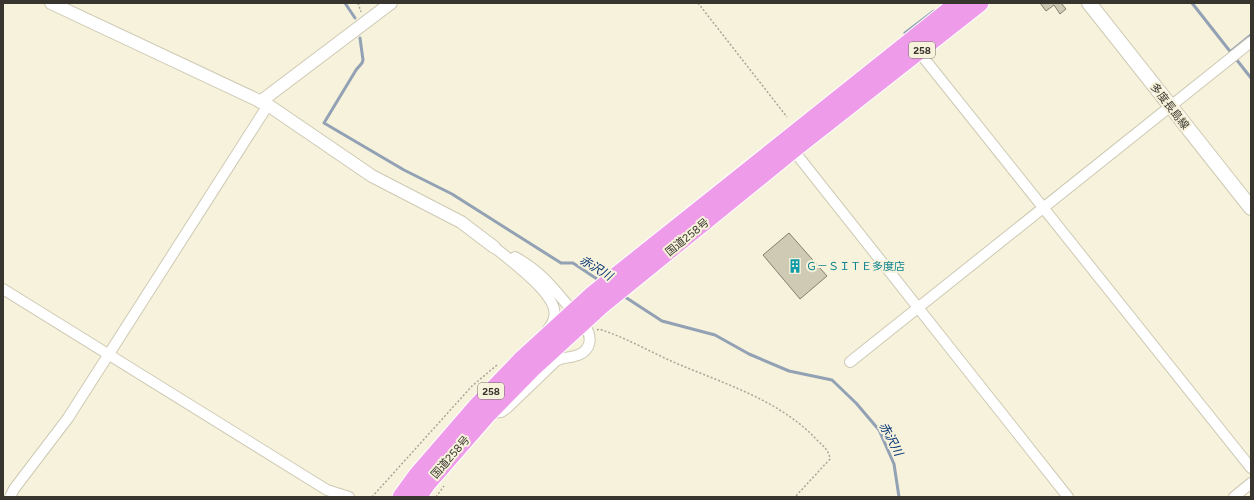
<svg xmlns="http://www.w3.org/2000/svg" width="1254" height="500" viewBox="0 0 1254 500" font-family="Figtree,'Noto Sans JP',sans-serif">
<rect width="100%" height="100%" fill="#f6f2db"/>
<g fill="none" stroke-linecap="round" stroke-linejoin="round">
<path stroke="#93a1b5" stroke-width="3" d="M345 3 355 18
M1192 3 1251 78
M905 33 934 11
M360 38 363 60 362 63 356 70 324 123 404 170 452 194 561 263H573L600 281
M1230 52 1251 35
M622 295 662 321 715 335 749 354 789 371 832 380 856 403 879 430 894 464 899 497"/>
</g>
<path fill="#cecab4" stroke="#837f6b" d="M1040 3H1061L1066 9 1060 14 1054 5 1046 11Z
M789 233 827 276 800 299 763 255Z"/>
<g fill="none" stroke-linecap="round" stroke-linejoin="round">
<defs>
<path id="minor" d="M919 52 1251 468
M790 146 1068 497
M494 247C510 260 550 290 554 309 556 317 553 323 548 329
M515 257C541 272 551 285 570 308
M3 289 327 490 349 497
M850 362 1251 42
M491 413 501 412 507 408 556 361C563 357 571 358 578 355 592 350 592 336 585 326
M10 497 14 489 68 418 268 105
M1234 497 1251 483"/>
<path id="tertiary" d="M51 3 268 105 372 176 461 222 494 247
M260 102 391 3"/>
<path id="secondary" d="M1089 3 1251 208"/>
<path id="trunk" d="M401 497 417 475 475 408 523 358 592 295 958 3
M418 497 427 484 488 414 532 369 601 306 793 150 980 3"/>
</defs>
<use href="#minor" stroke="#cec9b4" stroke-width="12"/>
<use href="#tertiary" stroke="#cec9b4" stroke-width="14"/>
<use href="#secondary" stroke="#cec9b4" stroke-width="16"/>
<use href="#trunk" stroke="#fff" stroke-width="19"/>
<path stroke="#a9a695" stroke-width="1.5" stroke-dasharray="2 2" stroke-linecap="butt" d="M358 3 361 12
M698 3 787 117
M597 330 599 329C624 337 647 350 671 361 721 383 779 399 817 440 823 446 829 450 830 459L795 497
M372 497 472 386 497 365
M436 497 444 486"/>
<use href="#minor" stroke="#fff" stroke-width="10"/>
<use href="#tertiary" stroke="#fff" stroke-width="12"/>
<use href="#secondary" stroke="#fff" stroke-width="14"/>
<use href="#trunk" stroke="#ee9cea" stroke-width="17"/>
</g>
<defs>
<symbol id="building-bare" viewBox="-9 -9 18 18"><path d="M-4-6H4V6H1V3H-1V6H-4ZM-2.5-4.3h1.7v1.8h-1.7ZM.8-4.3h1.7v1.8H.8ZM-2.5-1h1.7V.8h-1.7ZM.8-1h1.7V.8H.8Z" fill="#0f9aa8" stroke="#f6f2db" stroke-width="2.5" paint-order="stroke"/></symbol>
</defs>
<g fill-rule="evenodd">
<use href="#building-bare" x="785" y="256" width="20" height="20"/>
</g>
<g text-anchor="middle" stroke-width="4" stroke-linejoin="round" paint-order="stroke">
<g fill="#f6f2db" stroke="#706e61" stroke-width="1">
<rect x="909" y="42" width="26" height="16" rx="3"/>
<rect x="478" y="383" width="26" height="16" rx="3"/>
</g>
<g font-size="10" font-weight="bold" fill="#37352d">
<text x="922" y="54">258</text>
<text x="491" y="395">258</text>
</g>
<g font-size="11" fill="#37352d" stroke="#f6f2db">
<text transform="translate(1170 106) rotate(52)" y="4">多度長島線</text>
<text transform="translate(687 237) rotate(-39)" y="4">国道258号</text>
<text transform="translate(450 457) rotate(-49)" y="4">国道258号</text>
</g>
<g font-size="11" fill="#0d838f" stroke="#f6f2db" text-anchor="start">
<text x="806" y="270">Ｇ－ＳＩＴＥ多度店</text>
</g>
<g font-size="12" font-style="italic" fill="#023274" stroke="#f6f2db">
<text transform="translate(596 268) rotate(31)" y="4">赤沢川</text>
<text transform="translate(891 439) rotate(62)" y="4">赤沢川</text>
</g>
</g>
<rect width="1254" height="500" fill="none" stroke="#37352d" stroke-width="8"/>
</svg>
